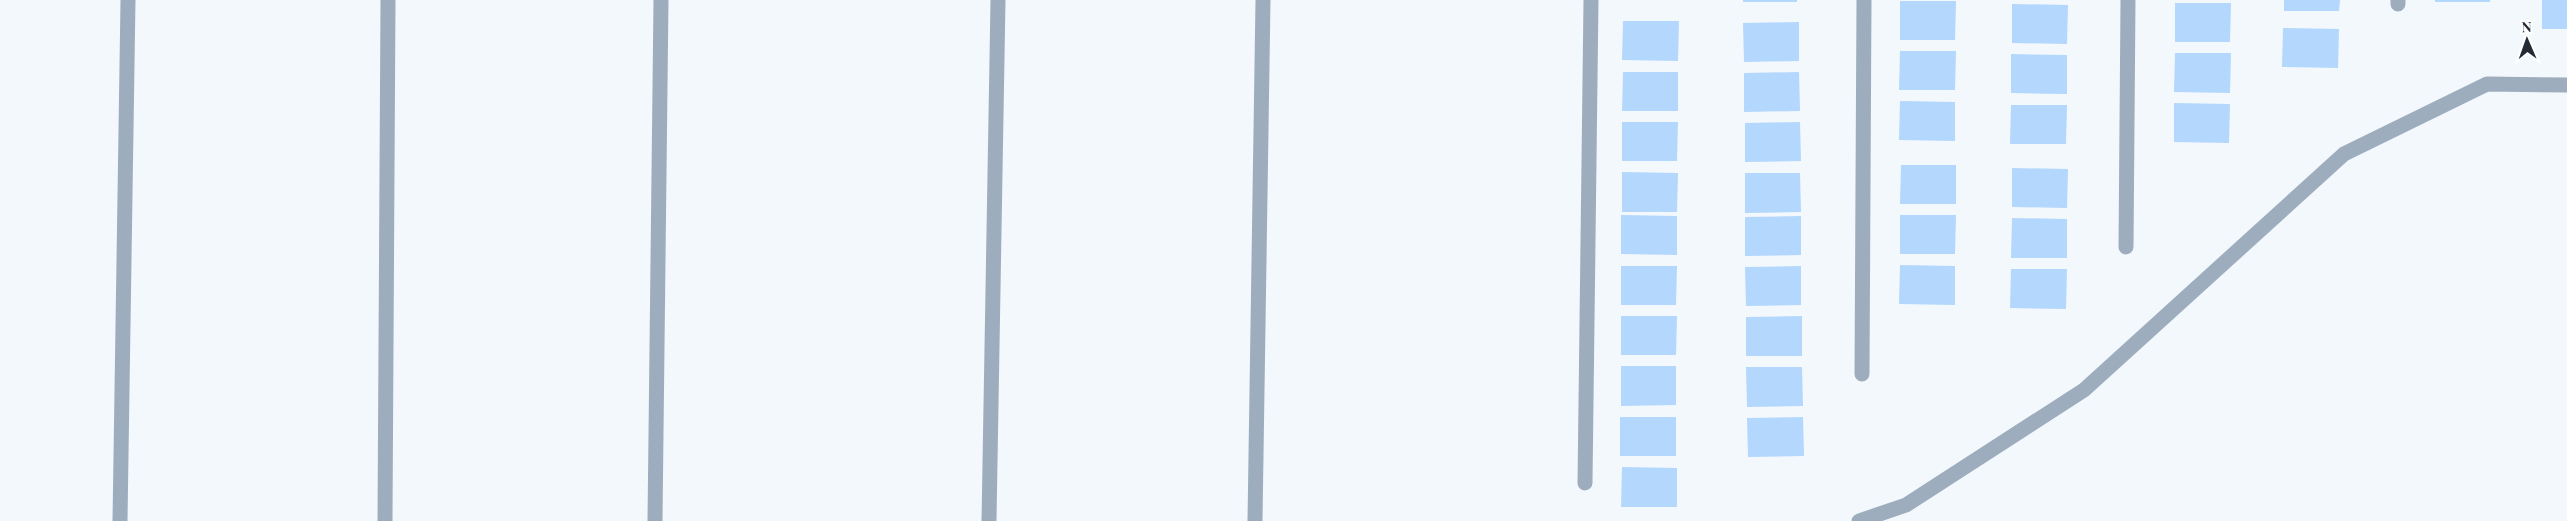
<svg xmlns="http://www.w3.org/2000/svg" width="2567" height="521" viewBox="0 0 2567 521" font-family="'Playfair Display',serif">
<rect width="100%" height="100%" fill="#f3f8fd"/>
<path fill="#b3d7fd" d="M1743 0H1797V2H1743Z
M2284 0H2340L2339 11H2284Z
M2435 0H2490V2H2435Z
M2542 0H2567V29H2542Z
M1900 1H1956L1955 40H1900Z
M2175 3H2231L2230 42H2175Z
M2012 4 2068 5 2067 44 2012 43Z
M1623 21H1679L1678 61 1622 60Z
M1799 22V61L1744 62 1743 23Z
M2283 28 2339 29 2338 68 2282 67Z
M1900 51H1956L1955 90H1899Z
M2175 53H2231L2230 93 2174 92Z
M2011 54 2067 55V94L2011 93Z
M1623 72H1678V111H1622Z
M1799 72 1800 111 1744 112V73Z
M1900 101 1955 102V141L1899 140Z
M2174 103 2230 104 2229 143 2174 142Z
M2011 105H2067L2066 144H2010Z
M1622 122H1678L1677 161H1622Z
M1800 122 1801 161 1745 162V123Z
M1901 165H1956V204H1900Z
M2012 168 2068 169 2067 208 2012 207Z
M1622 172 1678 173 1677 212H1622Z
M1745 173H1800L1801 212 1745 213Z
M1621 215 1677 216V255L1621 254Z
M1900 215H1956L1955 254H1900Z
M1801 216V255L1745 256V217Z
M2012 218 2067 219V258H2011Z
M1900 265 1955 266V305L1899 304Z
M1621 266H1677L1676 305H1621Z
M1801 266V305L1746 306 1745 267Z
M2011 269H2067L2066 309 2010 308Z
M1621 316H1677L1676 355H1621Z
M1802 316V356H1746V317Z
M1621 366H1676V405L1621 406Z
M1746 367H1802L1803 406 1747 407Z
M1620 417H1676V456H1620Z
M1803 417 1804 456 1748 457 1747 418Z
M1622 467 1677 468V507H1621Z"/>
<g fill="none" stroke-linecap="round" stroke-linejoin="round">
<path stroke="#9eadbe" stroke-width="15" d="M2398 4V0
M2126 247 2128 0
M1862 374 1864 0
M1585 483 1591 0
M120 521 128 0
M385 521 388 0
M655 521 661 0
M989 521 998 0
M1255 521 1263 0
M1859 521 1906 505 2084 390 2344 154 2487 84 2567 85"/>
</g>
<g transform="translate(2527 40) rotate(358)" stroke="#ffffff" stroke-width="4" paint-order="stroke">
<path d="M0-4L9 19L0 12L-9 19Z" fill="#232b34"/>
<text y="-8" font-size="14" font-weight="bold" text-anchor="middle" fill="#232b34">N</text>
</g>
</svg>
